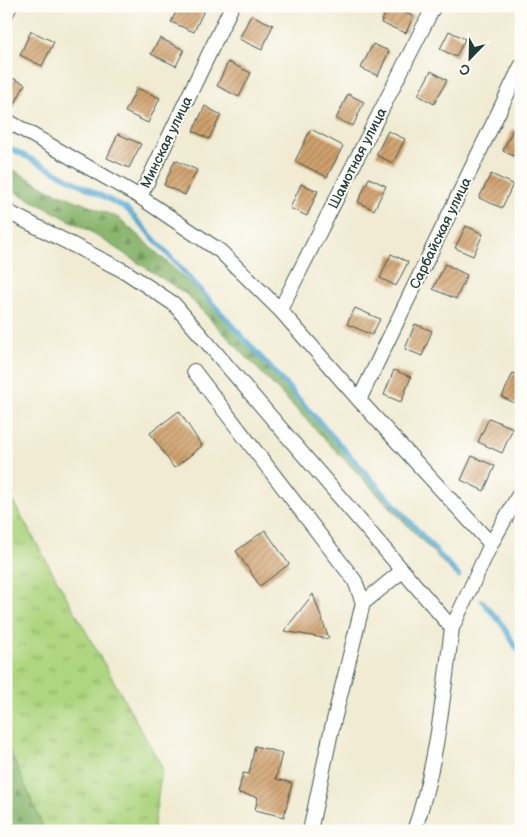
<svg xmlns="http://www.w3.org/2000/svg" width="527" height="837" viewBox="0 0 527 837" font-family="'Balsamiq Sans',sans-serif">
<defs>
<pattern id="grass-tufts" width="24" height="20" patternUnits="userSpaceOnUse" patternTransform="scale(1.25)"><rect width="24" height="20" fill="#aed57f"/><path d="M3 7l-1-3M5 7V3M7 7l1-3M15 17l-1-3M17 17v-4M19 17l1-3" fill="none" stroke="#8dae69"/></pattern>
<pattern id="forest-firs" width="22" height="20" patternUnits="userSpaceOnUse" patternTransform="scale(1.25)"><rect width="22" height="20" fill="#8ab66e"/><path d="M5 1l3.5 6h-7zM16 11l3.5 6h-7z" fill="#70955b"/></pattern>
<pattern id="building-hatch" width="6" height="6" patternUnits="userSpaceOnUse" patternTransform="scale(1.25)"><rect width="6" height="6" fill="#d0a16d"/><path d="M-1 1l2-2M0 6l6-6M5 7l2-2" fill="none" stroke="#a8845a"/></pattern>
</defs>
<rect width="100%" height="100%" fill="#fdfcf7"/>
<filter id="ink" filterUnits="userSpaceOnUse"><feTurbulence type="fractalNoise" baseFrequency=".02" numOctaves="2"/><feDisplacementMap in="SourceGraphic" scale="10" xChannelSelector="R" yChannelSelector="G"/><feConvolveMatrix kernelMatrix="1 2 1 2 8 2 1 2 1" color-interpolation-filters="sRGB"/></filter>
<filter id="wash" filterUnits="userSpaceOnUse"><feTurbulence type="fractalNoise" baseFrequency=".0096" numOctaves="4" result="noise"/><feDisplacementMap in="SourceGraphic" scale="20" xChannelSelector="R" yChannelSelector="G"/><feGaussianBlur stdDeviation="1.12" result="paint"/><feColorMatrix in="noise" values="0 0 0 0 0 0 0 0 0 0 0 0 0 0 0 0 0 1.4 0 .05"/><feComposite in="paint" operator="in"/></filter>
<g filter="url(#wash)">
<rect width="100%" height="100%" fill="#f0ebd2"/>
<path fill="url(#grass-tufts)" stroke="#66895a" d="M11 498 162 767 153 831H6V501Z"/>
<path fill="url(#forest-firs)" stroke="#547a51" d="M6 166 50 190 119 218 231 321 454 574 186 294 88 230 6 187Z
M6 742 45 831H6Z"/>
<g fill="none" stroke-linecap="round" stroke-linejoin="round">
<path stroke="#59aad4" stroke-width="5" d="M6 146 127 209 459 576
M482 601 502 624 521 656"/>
</g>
<g id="blocks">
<path fill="url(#building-hatch)" d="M179 6H201L205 8 194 32 171 22Z
M388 6 413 16 406 33 381 23Z
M251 15 273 25 262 50 239 39Z
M31 31 54 42 42 66 20 55Z
M449 31 465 39 456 57 440 49Z
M160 38 184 50 176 66 151 54Z
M373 44 389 51 378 76 361 68Z
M228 62 251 73 239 97 217 86Z
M431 71 447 80 434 104 418 95Z
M8 76 25 84 13 108 6 105V80Z
M137 88 160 98 148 123 125 112Z
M348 94 364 102 353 126 336 119Z
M205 106 221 115 209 139 193 131Z
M311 129 343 146 327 177 295 161Z
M513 129 521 133 520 159 503 151Z
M388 131 405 139 393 163 376 155Z
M118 134 141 144 129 168 107 158Z
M175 160 197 170 185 195 164 185Z
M491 174 513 184 502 208 479 198Z
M369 178 386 186 374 210 358 202Z
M301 184 318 191 307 216 290 208Z
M466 226 483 234 473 256 455 248Z
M391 254 408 262 396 286 380 278Z
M445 264 467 275 456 299 433 289Z
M355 308 380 319 372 335 347 324Z
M415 324 432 331 422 356 405 349Z
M394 370 411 377 401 402 384 395Z
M513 373 521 376V406L502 397Z
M179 411 202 446 174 468 150 433Z
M489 418 513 428 502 453 478 442Z
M472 456 495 466 484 491 461 480Z
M265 530 289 564 260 586 236 551Z
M313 594 329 639 284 631Z
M255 746 282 753 276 779 292 783 284 817 255 810 258 797 238 793 243 773 249 774Z"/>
</g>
</g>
<g filter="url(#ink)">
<use href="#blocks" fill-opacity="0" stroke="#3e574c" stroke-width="1"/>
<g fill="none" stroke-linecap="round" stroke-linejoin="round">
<defs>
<path id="minor" d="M232 6 140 197 220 251 280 310 359 400 491 544
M6 14 10 6
M6 120 140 197
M6 211 126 272 174 304 452 628 491 544 521 491
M280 310 434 6
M194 371 355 581 363 603 402 571
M359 400 521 66
M310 831 331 732 363 603
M414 831C437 765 443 697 452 628"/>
</defs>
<use href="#minor" stroke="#3e574c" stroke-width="16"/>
<use href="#minor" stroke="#fff" stroke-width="14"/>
</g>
</g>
<g text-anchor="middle" stroke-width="4" stroke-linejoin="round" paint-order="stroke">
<g font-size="14" fill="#1f3d34" stroke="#fdfcf7">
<text transform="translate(166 142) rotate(-64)" y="5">Минская улица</text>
<text transform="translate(357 158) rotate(-63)" y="5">Шамотная улица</text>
<text transform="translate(440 233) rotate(-64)" y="5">Сарбайская улица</text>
</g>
</g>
<rect width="527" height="837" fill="none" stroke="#fdfcf7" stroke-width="25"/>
<g transform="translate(470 58) rotate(203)" stroke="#fdfcf7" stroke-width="4" paint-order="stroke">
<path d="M0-4L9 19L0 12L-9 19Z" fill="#1f3d34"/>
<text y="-8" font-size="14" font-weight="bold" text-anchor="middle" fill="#1f3d34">С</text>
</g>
</svg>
